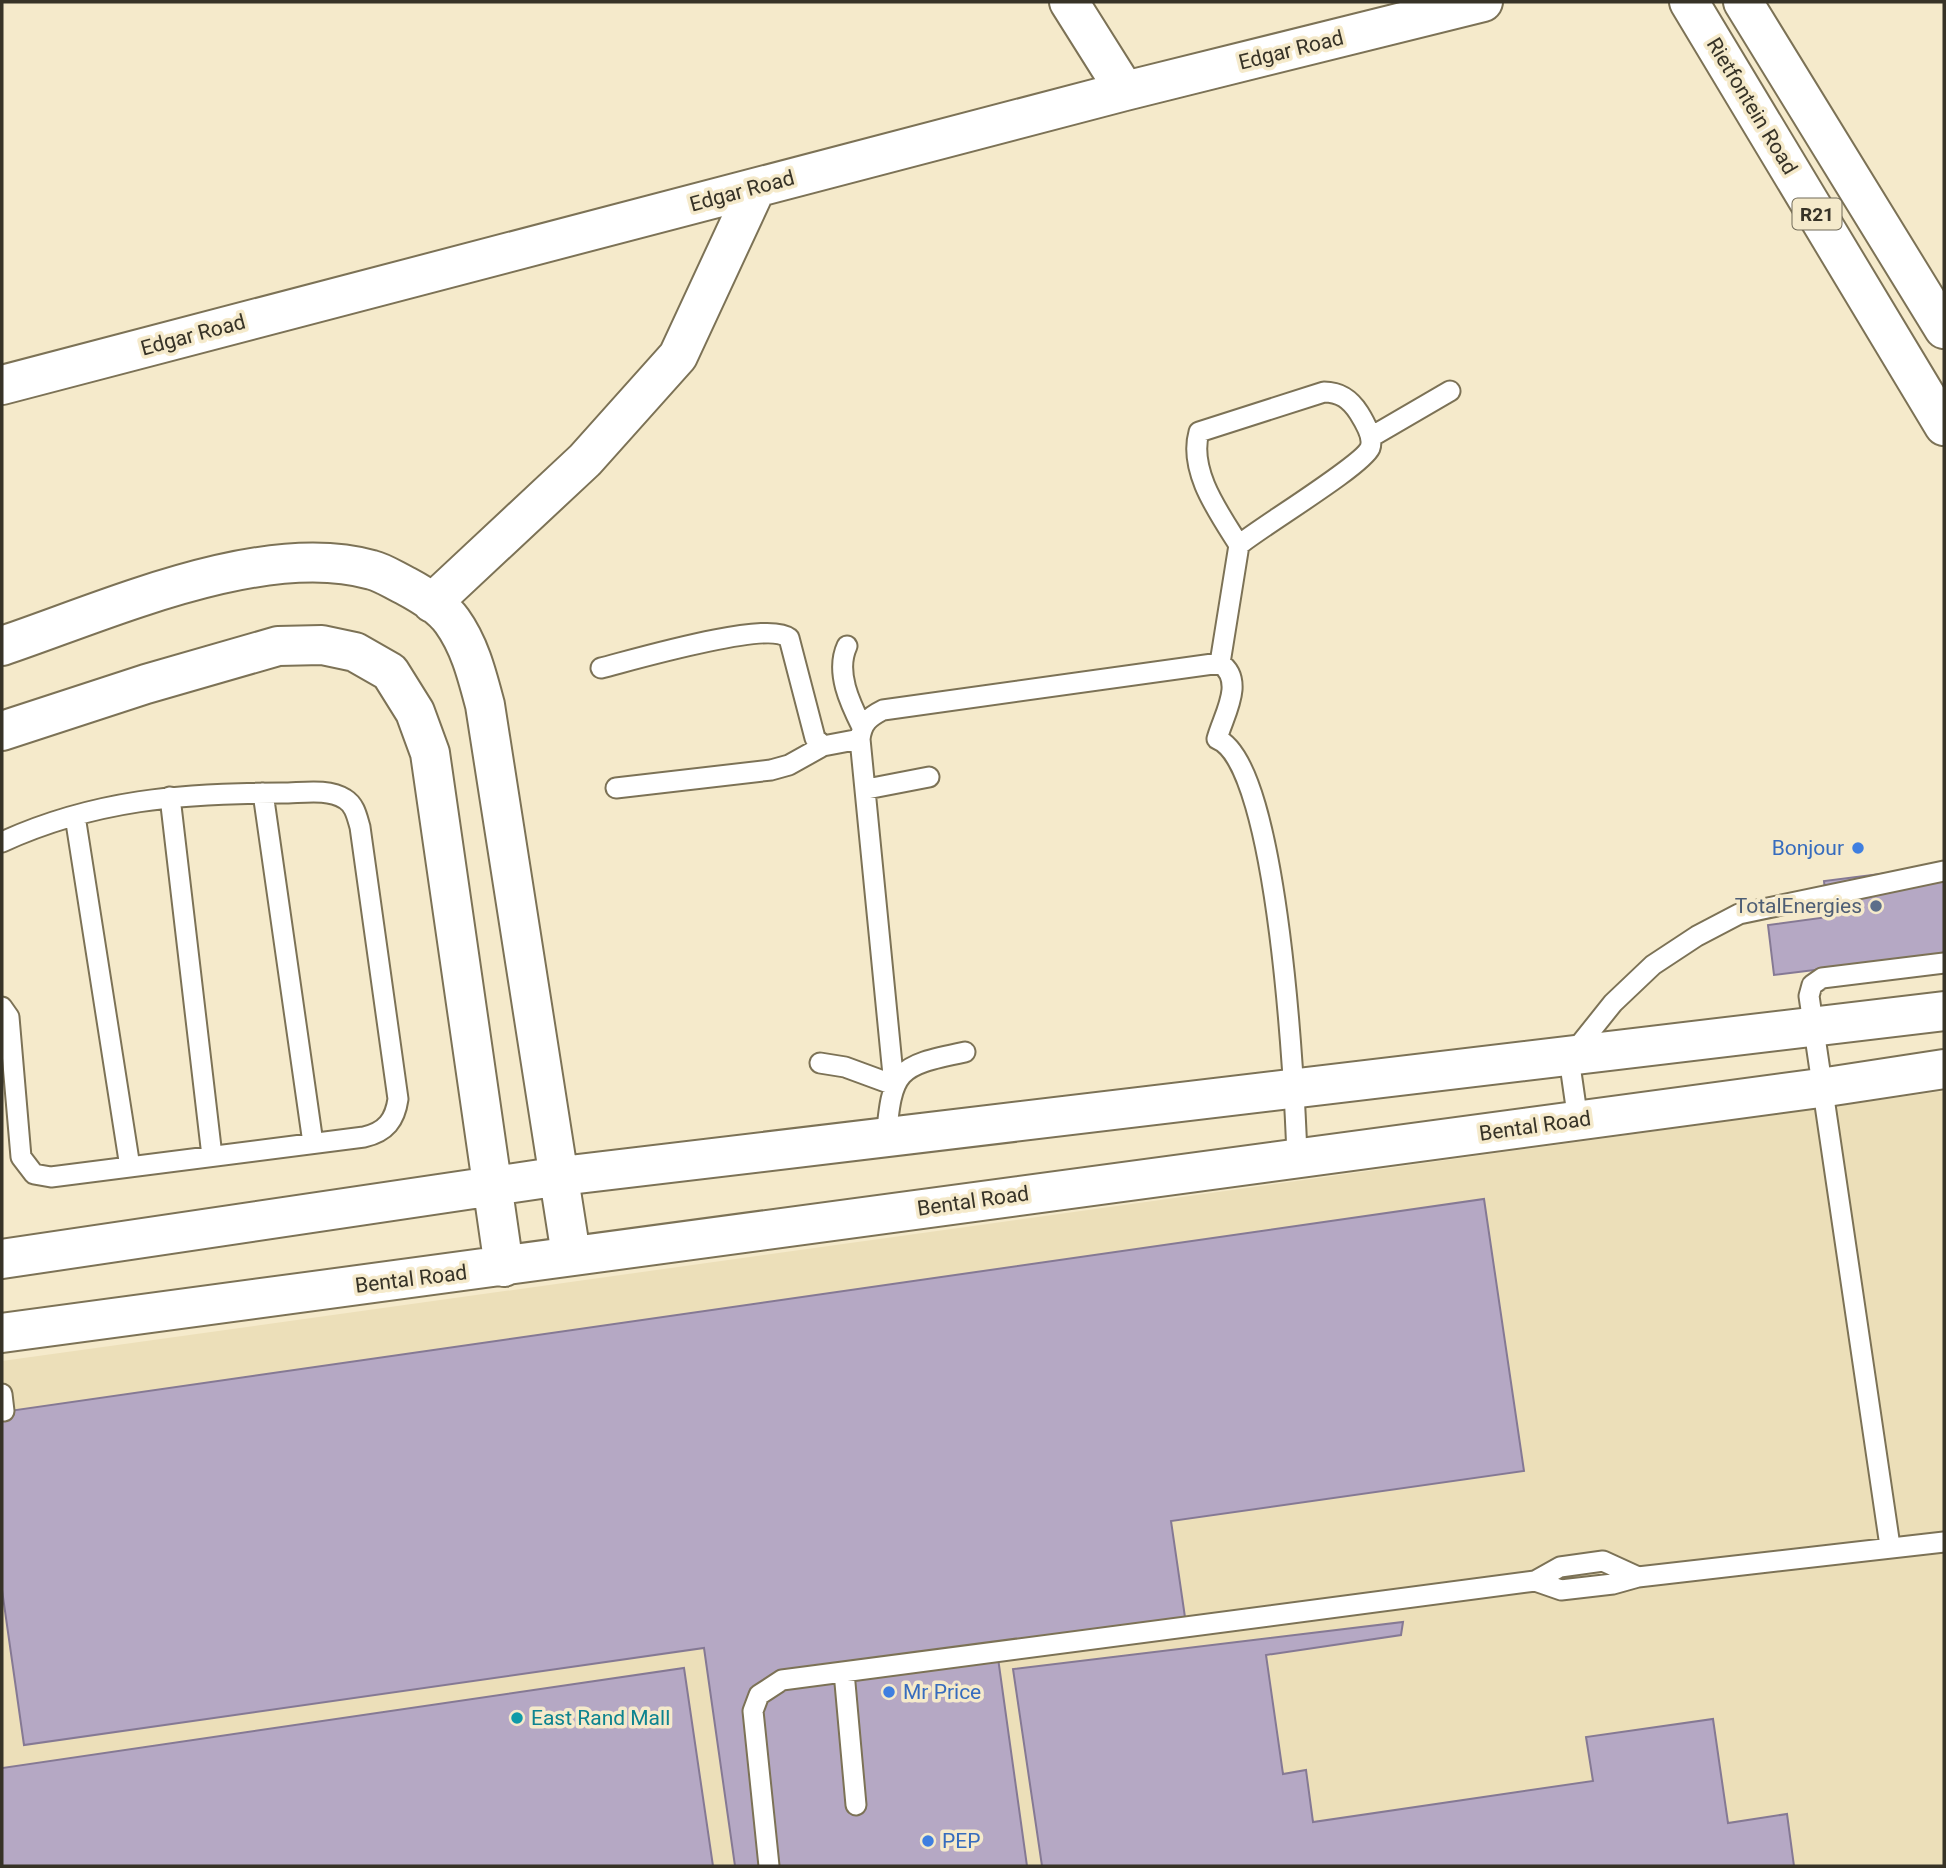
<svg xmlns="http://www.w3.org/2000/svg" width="1946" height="1868" viewBox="0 0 1946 1868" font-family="Roboto,sans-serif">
<rect width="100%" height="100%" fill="#f5eacb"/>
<path fill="#ecdfb9" d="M1944 1091V1866H2V1361Z"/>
<path fill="#b5a8c4" stroke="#857994" stroke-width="2" d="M1944 866V954L1774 975 1768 925 1828 917 1824 881Z
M1484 1199 1524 1471 1171 1521 1187 1631 998 1658 1027 1866H735L704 1648 24 1745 2 1590V1412Z
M1403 1622 1401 1635 1266 1655 1283 1774 1306 1770 1313 1822 1593 1781 1586 1737 1713 1719 1728 1823 1787 1814 1794 1866H1042L1013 1669Z
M684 1668 713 1866H2V1768Z"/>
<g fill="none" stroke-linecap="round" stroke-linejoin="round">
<defs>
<path id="service" d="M1371 437 1450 391
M847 646C835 672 850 703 862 727
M1220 663 1239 545C1262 526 1362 466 1370 448 1374 438 1364 421 1359 413 1350 399 1340 392 1324 392L1199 432C1188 471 1219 513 1239 545
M601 668C633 660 767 620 789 638L815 738 823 746
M616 788 771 770 789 765 823 746 860 739
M867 789 929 777
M263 793 313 1143
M170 797 212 1156
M75 816 130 1167
M2 842C94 800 182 793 282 793 302 793 328 788 345 799 355 805 357 817 360 827L398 1099C395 1120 386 1132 364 1137L51 1177 34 1174 21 1157 9 1017 2 1007
M820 1063 845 1067 894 1085 860 739C862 723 869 717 883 710L1220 663C1246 681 1223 716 1217 739 1279 763 1295 1092 1297 1158
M1578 1121 1569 1058 1613 1003 1653 965 1697 936 1739 914 1944 871
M886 1140C892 1070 896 1066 965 1052
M2 1394 4 1411
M1890 1546 1809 996 1812 985 1822 978 1944 963
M1535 1581 1561 1590 1613 1584 1638 1577 1944 1542
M844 1672 856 1805
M769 1866 753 1711 759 1695 782 1680 1535 1581 1560 1567 1603 1561 1638 1577"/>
<path id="minor" d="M1069 2 1125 91
M2 385 1125 91 1483 2
M432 603 585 460 678 356 756 188
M2 646C106 611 263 539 372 570 384 573 395 581 406 586 421 594 442 607 452 621 470 646 477 675 485 705L571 1255
M2 731 146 684 278 646 322 645 355 652 390 672 415 712 430 753 504 1267
M2 1259 561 1176 1944 1011
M2 1333 1820 1088 1944 1069"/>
<path id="primary" d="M1689 2 1944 426
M1743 2 1944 329"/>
</defs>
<use href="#service" stroke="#7c7256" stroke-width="23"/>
<use href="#minor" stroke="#7c7256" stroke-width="42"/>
<use href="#primary" stroke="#7c7256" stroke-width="42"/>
<use href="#service" stroke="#fff" stroke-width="19"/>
<use href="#minor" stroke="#fff" stroke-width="38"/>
<use href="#primary" stroke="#fff" stroke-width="38"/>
</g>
<g fill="#3f7fe0" stroke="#f5eacb" stroke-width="2.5">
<circle cx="1858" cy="848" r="7"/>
<circle cx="889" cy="1692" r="7"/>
<circle cx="928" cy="1841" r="7"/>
</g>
<circle fill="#5c6f8a" stroke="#f5eacb" stroke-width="2.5" cx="1876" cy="906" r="7"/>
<circle fill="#0f9aa8" stroke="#f5eacb" stroke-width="2.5" cx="517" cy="1718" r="7"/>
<g text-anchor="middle" stroke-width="7" stroke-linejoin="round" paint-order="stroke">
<rect fill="#f5eacb" stroke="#706a58" stroke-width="2" x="1792.5" y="198.5" width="49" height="31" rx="5"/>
<g font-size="19" font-weight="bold" fill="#373327">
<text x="1817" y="221">R21</text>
</g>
<g font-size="21" fill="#373327" stroke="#f5eacb">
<text transform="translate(1291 50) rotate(-14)" y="7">Edgar Road</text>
<text transform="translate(1752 106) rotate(59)" y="7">Rietfontein Road</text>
<text transform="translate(742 191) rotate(-15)" y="7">Edgar Road</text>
<text transform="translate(193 335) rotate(-15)" y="7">Edgar Road</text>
<text transform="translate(1535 1126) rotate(-8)" y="7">Bental Road</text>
<text transform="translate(973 1201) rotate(-8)" y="7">Bental Road</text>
<text transform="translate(411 1279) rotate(-7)" y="7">Bental Road</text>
</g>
<g font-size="21" fill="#366cbe" stroke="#f5eacb" text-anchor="start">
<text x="1844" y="855" text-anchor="end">Bonjour</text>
<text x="903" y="1699">Mr Price</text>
<text x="942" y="1848">PEP</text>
</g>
<g font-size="21" fill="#4e5e75" stroke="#f5eacb" text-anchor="end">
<text x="1862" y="913">TotalEnergies</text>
</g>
<g font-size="21" fill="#0d838f" stroke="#f5eacb" text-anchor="start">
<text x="531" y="1725">East Rand Mall</text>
</g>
</g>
<rect width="1946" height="1868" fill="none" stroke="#373327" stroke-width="7"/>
</svg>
